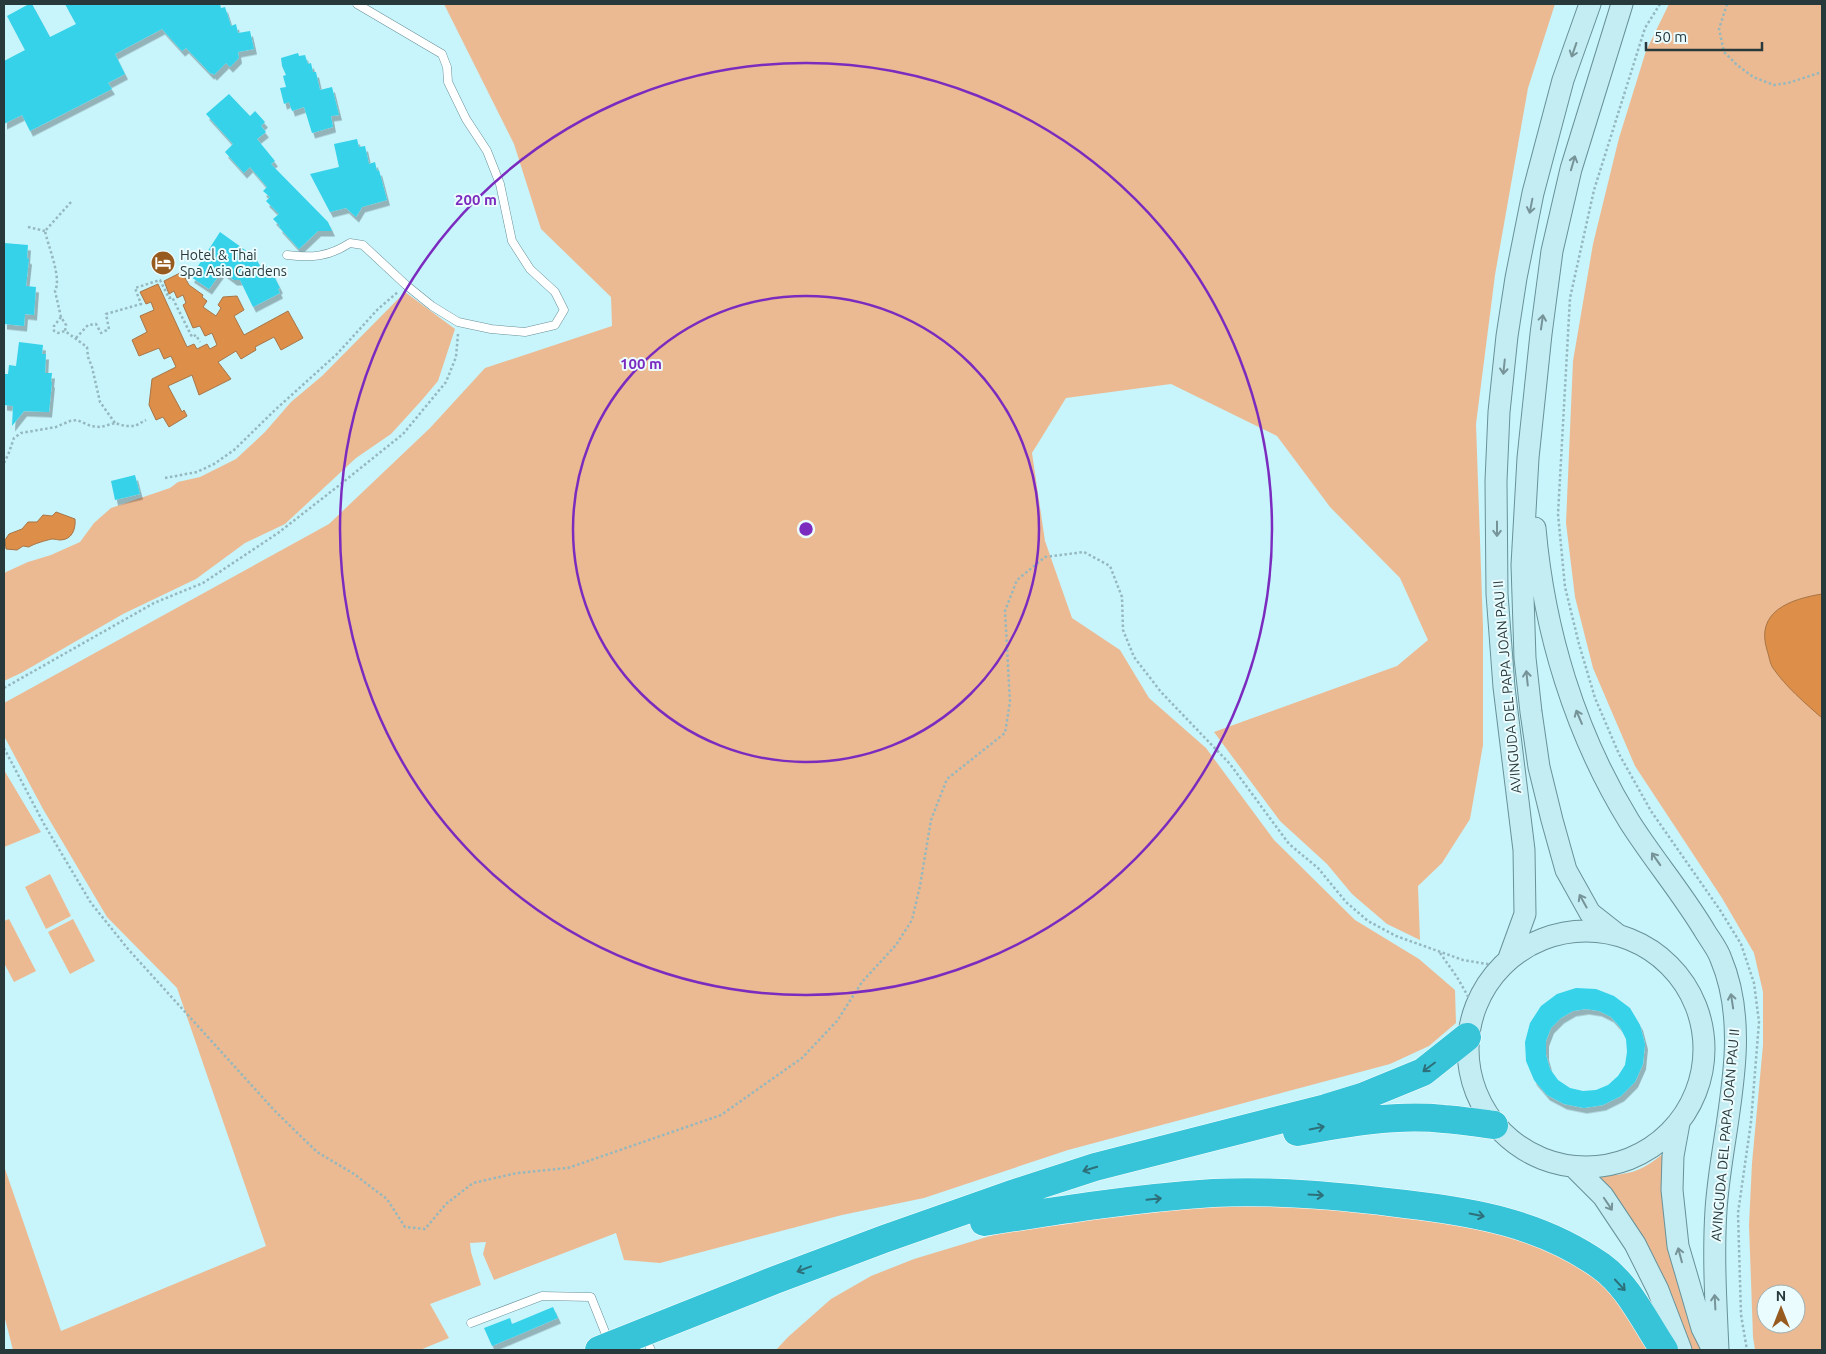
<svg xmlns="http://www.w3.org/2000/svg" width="1826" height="1354" viewBox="0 0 1826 1354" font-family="Ubuntu,sans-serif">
<defs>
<filter id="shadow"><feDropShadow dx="3" dy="5.5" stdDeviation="0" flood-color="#0004"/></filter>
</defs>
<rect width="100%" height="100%" fill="#c8f4fc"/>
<path fill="#ecba92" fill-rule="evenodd" d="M444 4H1555L1528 88 1495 275 1476 424 1483 627V745L1470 819 1442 863 1418 886 1420 940 1387 924 1352 894 1327 864 1280 821 1214 732 1397 666 1428 640 1400 578 1330 507 1277 436 1171 384 1066 398 1032 453 1045 541 1072 618 1120 650 1149 698 1206 748 1274 840 1355 920 1419 959 1455 990 1456 1023 1429 1046 1390 1064 1068 1150 924 1198 842 1215 660 1263 624 1260 616 1233 494 1280 483 1254 486 1242 470 1243 471 1252 481 1285 430 1304 449 1338 420 1350H13L4 1315V1166L61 1331 266 1246 177 988 107 917 43 809 4 736V703L329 524 430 428 485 368 612 326 611 297 541 229 514 144Z
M1669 4H1822V1350H1755L1753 1337 1749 1225 1752 1163 1763 1045V992L1754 953 1722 898 1635 766 1593 668 1575 597 1566 523 1573 361 1593 244 1619 138 1646 51ZM1766 1294H1796V1324H1766Z
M405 292 455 329 438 381 422 400 391 434 356 458 285 524 245 543 196 579 123 614 21 673 4 681V574L6 572 28 562 51 555 80 542 94 523 111 508 170 488 178 482 200 477 236 459 265 432 291 402 322 376Z
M4 770 41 832 4 847Z
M50 874 71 916 46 929 25 887Z
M9 919 36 971 14 982 4 963V921Z
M73 919 95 961 70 974 48 932Z
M1664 1153 1702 1350H1690L1615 1201 1600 1176C1631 1174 1639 1173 1664 1153Z
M1309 1202 1517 1233 1597 1274 1655 1350H776L788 1337 831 1299 871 1276 914 1259 990 1236 1051 1222 1119 1210Z"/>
<path fill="#dd8f4a" stroke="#a77546" d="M182 272 189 285 203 295 202 297 207 301 203 307 216 316 221 308 218 305 223 297 237 296 244 310 234 316 244 335 288 311 303 338 281 350 274 337 255 347 256 350 241 359 236 351 218 362 231 379 199 395 192 375 168 386 182 412 184 410 187 416 169 427 163 417 156 420 149 405 152 379 176 367 171 356 164 359 159 348 139 356 132 340 147 332 140 316 154 310 151 302 146 304 140 292 158 284 187 347 194 344 197 349 207 344 210 349 217 345 212 333 205 336 200 326 193 328 183 305 186 303 183 295 177 298 174 291 169 294 164 281Z
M56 512 75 519C76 529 72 540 60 540 58 540 55 539 52 539 47 540 33 544 29 547L23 546 17 550 6 549 5 540 9 534 22 529 28 522H37L43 515 52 516Z
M1822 594V718C1806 704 1785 686 1773 668 1770 664 1769 656 1767 650 1755 611 1791 599 1822 594Z"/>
<path fill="#34d2ea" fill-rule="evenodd" filter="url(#shadow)" d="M29 4H32L50 37 76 24 65 4H220L221 8 225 7 231 26 236 24 238 33 250 31 254 49 238 52 239 58 230 67 226 63 214 75 212 73 211 74 186 48 182 51 162 29 115 54 125 74 108 83 112 89 30 131 22 115 4 124V61L25 50 7 16Z
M298 53 299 56 305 55 308 64 311 63 313 72H316L320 90 332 87 339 115 331 116 333 127 312 133 304 107 292 111 289 102 284 104 280 88 286 87 283 76 286 75 282 66 281 58Z
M229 94 250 116 255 111 265 122 261 126 266 132 257 139 275 161 271 164 328 222 332 231H318L299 249 279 227 280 226 273 219 279 214 266 201 270 197 263 191 267 187 250 167 244 173 225 152 233 144 206 114Z
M357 139 359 147 365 146 369 164 375 162 377 171 379 170 387 200 362 207 356 217 346 208 330 212 310 174 339 167 334 144Z
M220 232 255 257 262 269 267 266 269 270H271L280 288 278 289 280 293 253 307 240 280H234L222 271 209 289 191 277Z
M4 243 28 245 27 258 29 259 26 286 36 287 34 315 25 314 24 326 4 324Z
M19 342 43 345 42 354H46L45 373H52L51 382H52L49 412 24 411 12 426 13 406 4 405V374H8L9 365 16 366Z
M135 475 140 494 115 500 111 481Z
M1576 988 1596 989 1614 996 1630 1008 1640 1025 1645 1044 1643 1064 1635 1082 1621 1096 1603 1105 1584 1108 1564 1104 1547 1095 1534 1080 1526 1061 1525 1042 1530 1023 1541 1006 1557 994ZM1586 1009 1599 1011 1611 1017 1620 1027 1626 1039 1627 1052 1625 1065 1618 1076 1608 1085 1596 1090 1583 1091 1570 1088 1558 1080 1550 1069 1546 1055V1041L1551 1028 1561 1018 1573 1011Z
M553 1307 558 1318 492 1346 484 1328 510 1318 512 1324Z"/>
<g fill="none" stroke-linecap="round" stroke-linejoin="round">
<defs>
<path id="service" d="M287 255C312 258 328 257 350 243L363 245 406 285 432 306 458 322 491 329 525 332 555 325 564 310 555 292 530 269 512 241 500 184 487 151 466 119 448 82 447 67 442 54 357 4
M471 1323 542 1296 591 1297 609 1342
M650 1348 651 1350"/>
<path id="secondary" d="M1535 528C1544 631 1575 733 1629 821 1653 859 1683 894 1706 933 1711 941 1718 950 1721 959 1754 1037 1721 1130 1716 1210 1713 1257 1716 1304 1718 1350
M1468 1049a118 118 0 1 1 236 0a118 118 0 1 1-236 0Z
M1618 935 1590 913 1566 870 1552 820 1539 767 1531 712 1525 658 1522 565 1528 458 1541 334 1552 251 1571 169 1622 4
M1509 958 1525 914 1524 850 1504 687 1497 594 1496 481 1499 412 1507 336 1516 278 1533 193 1563 80 1590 4
M1679 1123 1673 1156 1672 1190 1678 1246 1702 1328 1713 1350
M1575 1168 1603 1196 1635 1244 1658 1290 1681 1350"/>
<path id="motorway" d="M1297 1132C1345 1123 1395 1114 1444 1119 1461 1120 1477 1123 1494 1125
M984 1222C1060 1210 1136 1198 1213 1193 1277 1190 1341 1196 1405 1204 1475 1212 1542 1224 1601 1266 1629 1286 1645 1322 1664 1350
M599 1350 775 1280 884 1239 1015 1193 1095 1167 1326 1108 1362 1097 1423 1072 1467 1037"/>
</defs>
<use href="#service" stroke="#689198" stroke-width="9"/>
<use href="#secondary" stroke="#689198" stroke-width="23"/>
<use href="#motorway" stroke="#fff" stroke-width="29"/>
<path stroke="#95b8be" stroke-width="2.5" stroke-dasharray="2.5 2.5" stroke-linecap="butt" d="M1660 4 1645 28 1594 190 1570 298 1558 514 1565 587 1579 644 1595 698 1619 754 1651 811 1720 910 1741 944 1754 983 1759 1022 1751 1122 1738 1213 1741 1315 1747 1350
M1727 4 1719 29 1724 52 1737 65 1753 77 1774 85 1788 83 1822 72
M71 202 45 231C48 246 62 278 55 291L61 317 66 325 65 331 87 347 88 357 92 367 100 402 115 423
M28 227 45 231
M61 317 54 326V331L58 333 65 331
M76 338 88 325 96 324 101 333 109 329 106 314 141 304 135 288 160 280 169 298 172 297 192 337 196 335 200 342
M4 463 8 455 14 438 21 433 56 427 70 421 77 420 91 426 101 427 115 423 125 426H135L146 420
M165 478 197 472 214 464 234 450 275 410 337 354 378 309 398 292
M4 688 154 603 203 583 278 533 337 487 403 434 446 382 456 357 458 334
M4 748 44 824 91 903 128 949 274 1110 317 1152 354 1174 387 1199 405 1227 425 1229 446 1204 473 1183 517 1173 568 1168 721 1115 802 1058 837 1021 862 982 896 945 912 920 920 886 931 820 947 779 1005 733 1010 702 1005 611 1017 580 1045 557 1084 552 1110 566 1122 597 1123 630 1134 657 1161 692 1230 764 1289 844 1318 868 1346 902 1368 921 1396 936 1463 960 1493 965
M1440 953 1457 977 1474 1007"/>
<use href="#service" stroke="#fff" stroke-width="8"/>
<use href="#secondary" stroke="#c3edf3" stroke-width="21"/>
<use href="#motorway" stroke="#37c3d8" stroke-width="28"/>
</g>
<defs><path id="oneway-shaft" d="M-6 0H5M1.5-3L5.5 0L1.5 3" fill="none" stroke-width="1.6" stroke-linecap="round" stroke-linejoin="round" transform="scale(1.25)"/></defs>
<g stroke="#769398">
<use href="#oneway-shaft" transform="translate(1574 50) rotate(109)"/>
<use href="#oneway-shaft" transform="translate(1573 163) rotate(-74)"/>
<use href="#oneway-shaft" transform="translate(1531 206) rotate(101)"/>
<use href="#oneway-shaft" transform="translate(1542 322) rotate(-82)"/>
<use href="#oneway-shaft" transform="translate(1504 367) rotate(96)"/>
<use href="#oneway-shaft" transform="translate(1497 529) rotate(90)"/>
<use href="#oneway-shaft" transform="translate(1527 678) rotate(-96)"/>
<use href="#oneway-shaft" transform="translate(1579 717) rotate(-113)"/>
<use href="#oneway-shaft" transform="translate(1656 859) rotate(-125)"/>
<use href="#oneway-shaft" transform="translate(1583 901) rotate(-119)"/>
<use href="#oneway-shaft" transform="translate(1732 1001) rotate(-99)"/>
<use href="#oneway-shaft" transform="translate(1608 1204) rotate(56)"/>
<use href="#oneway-shaft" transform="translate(1680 1255) rotate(-105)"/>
<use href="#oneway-shaft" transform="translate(1715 1302) rotate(-93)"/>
</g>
<g stroke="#2e707a">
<use href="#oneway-shaft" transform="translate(1429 1067) rotate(143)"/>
<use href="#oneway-shaft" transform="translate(1317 1128) rotate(-11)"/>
<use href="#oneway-shaft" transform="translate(1090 1169) rotate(163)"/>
<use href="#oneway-shaft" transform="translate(1316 1195) rotate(3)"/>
<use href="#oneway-shaft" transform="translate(1154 1199) rotate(-6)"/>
<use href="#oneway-shaft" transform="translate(1477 1215) rotate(11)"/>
<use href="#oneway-shaft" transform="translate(804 1269) rotate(159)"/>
<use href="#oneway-shaft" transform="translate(1620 1285) rotate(47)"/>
</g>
<g fill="none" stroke="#7b2cbf" stroke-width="2.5">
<circle cx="806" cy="529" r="233"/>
<circle cx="806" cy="529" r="466"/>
</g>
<defs>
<symbol id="hotel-disc" viewBox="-11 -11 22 22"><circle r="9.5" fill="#975a1f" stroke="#ebfcff"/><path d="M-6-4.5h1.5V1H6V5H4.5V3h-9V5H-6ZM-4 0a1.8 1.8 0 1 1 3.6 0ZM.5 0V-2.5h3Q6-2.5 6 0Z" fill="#fff"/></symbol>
</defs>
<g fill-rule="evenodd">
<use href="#hotel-disc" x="149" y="249" width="28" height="28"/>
</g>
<g text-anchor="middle" stroke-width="4" stroke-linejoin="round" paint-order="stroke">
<g font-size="14" fill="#28393c" stroke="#ebfcff" text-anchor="start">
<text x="180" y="260">Hotel &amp; Thai<tspan x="180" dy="16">Spa Asia Gardens</tspan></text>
</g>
<g font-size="14" fill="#28393c" stroke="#ebfcff">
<text transform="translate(1507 687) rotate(-95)" y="5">AVINGUDA DEL PAPA JOAN PAU II</text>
<text transform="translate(1725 1135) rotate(-85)" y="5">AVINGUDA DEL PAPA JOAN PAU II</text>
</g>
</g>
<circle cx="806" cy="529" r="8" fill="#7b2cbf" stroke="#ebfcff" stroke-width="2.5"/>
<g font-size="15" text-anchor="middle" font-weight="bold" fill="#7b2cbf" stroke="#ebfcff" stroke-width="4" stroke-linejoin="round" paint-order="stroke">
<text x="476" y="205">200 m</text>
<text x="641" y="369">100 m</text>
</g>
<rect width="1826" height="1354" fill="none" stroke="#28393c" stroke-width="10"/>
<g transform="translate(1781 1309)"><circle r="24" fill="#ebfcff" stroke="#9daeb1"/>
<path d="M0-4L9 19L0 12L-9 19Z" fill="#975a1f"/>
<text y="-8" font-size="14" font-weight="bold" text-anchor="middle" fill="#28393c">N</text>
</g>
<path d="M1646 42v8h116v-8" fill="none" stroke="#28393c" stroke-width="2.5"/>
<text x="1654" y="42" font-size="15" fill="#28393c" stroke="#ebfcff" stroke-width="4" paint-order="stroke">50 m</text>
</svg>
